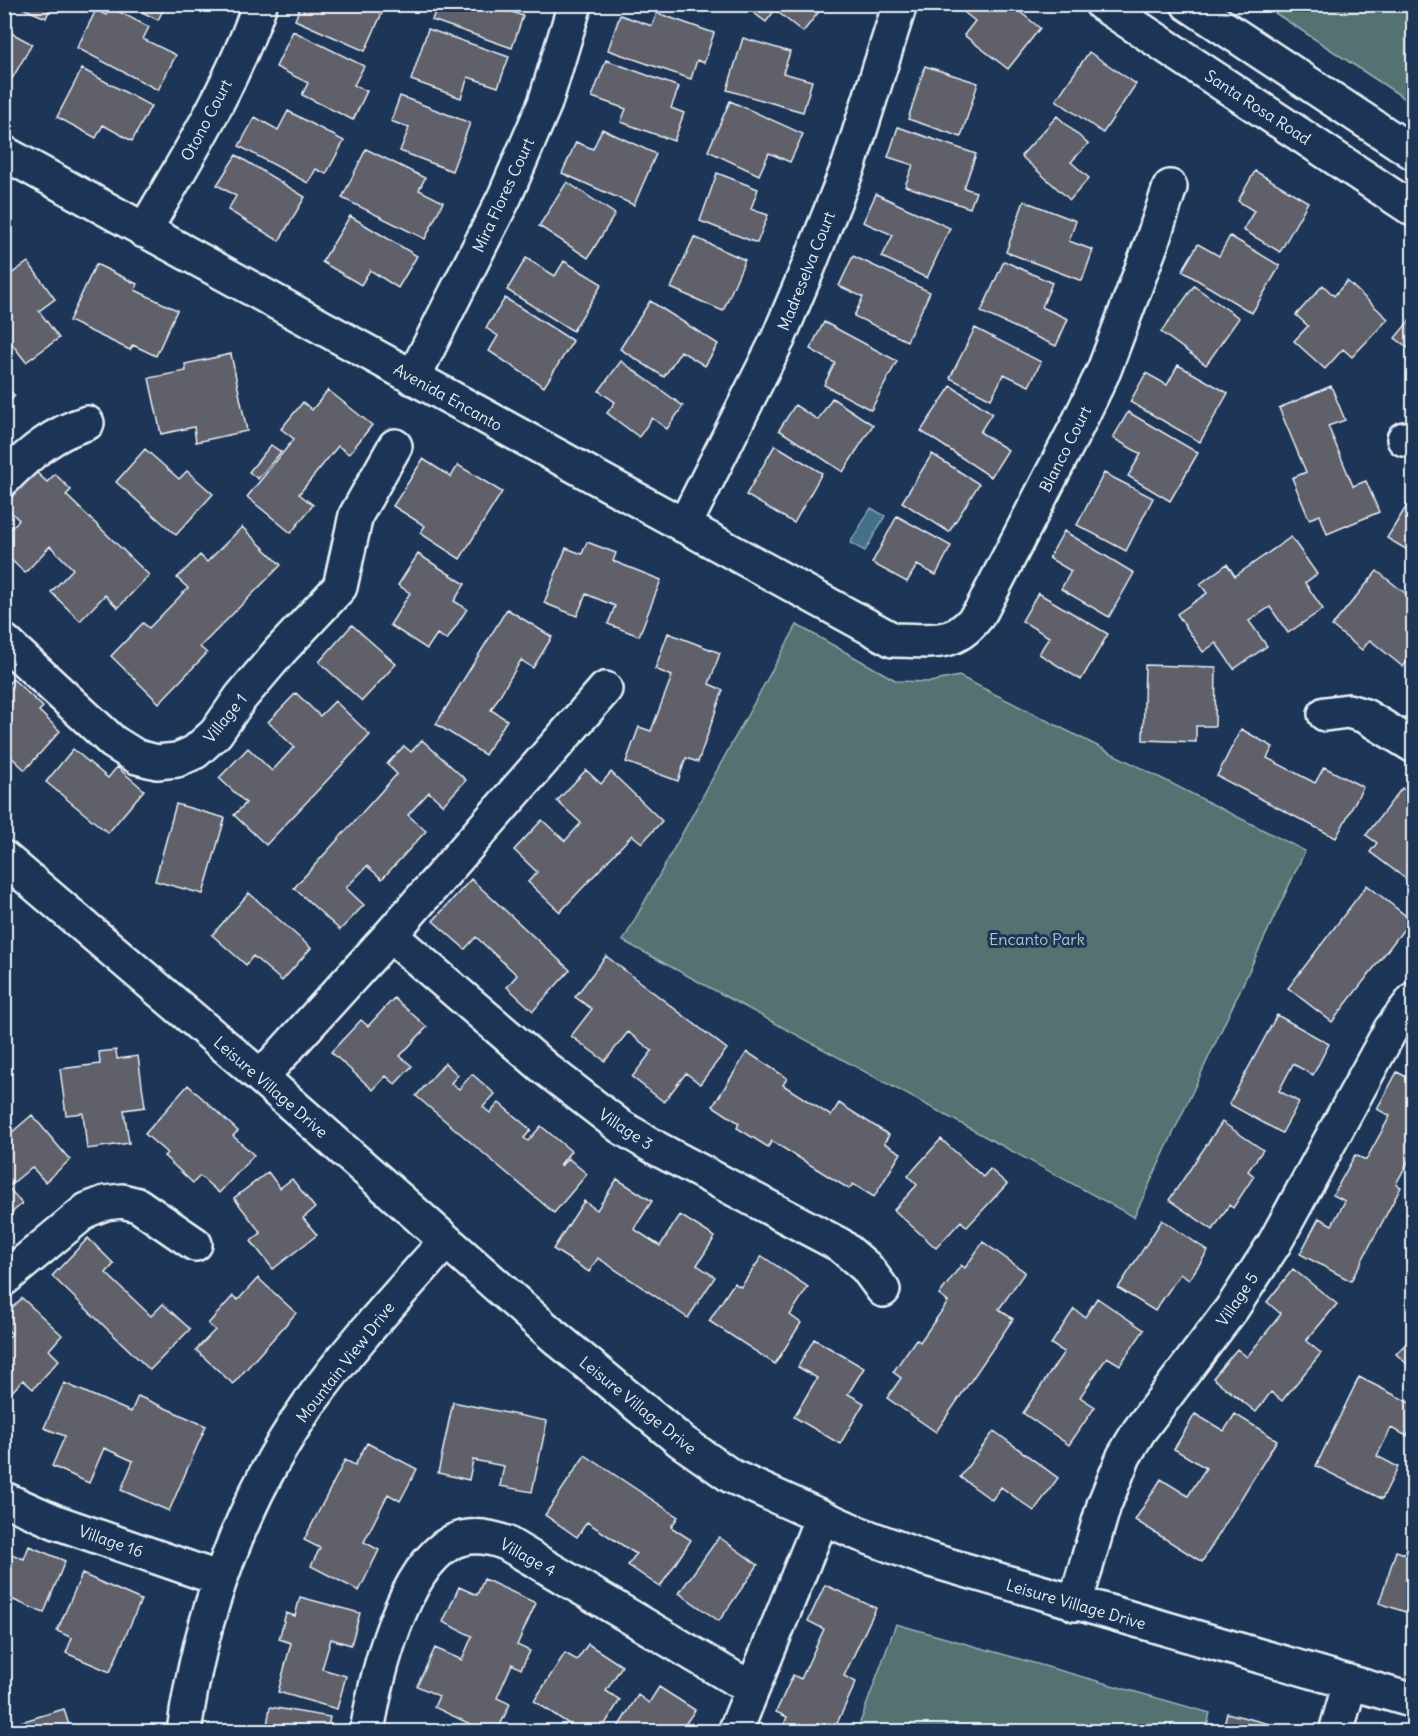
<svg xmlns="http://www.w3.org/2000/svg" width="1418" height="1736" viewBox="0 0 1418 1736" font-family="Delius,sans-serif">
<rect width="100%" height="100%" fill="#1d3557"/>
<filter id="ink" filterUnits="userSpaceOnUse"><feTurbulence type="fractalNoise" baseFrequency=".0167" numOctaves="2"/><feDisplacementMap in="SourceGraphic" scale="12" xChannelSelector="R" yChannelSelector="G"/><feConvolveMatrix kernelMatrix="1 2 1 2 8 2 1 2 1" color-interpolation-filters="sRGB"/></filter>
<g filter="url(#ink)">
<path fill="#537271" stroke="#9eb2b4" stroke-width="1.5" d="M1263 5H1413V104Z
M797 625 897 681 930 682 959 676 1305 851 1134 1217 623 941Z
M896 1624 1210 1713 1206 1731H857Z"/>
<path fill="#45708a" stroke="#86a4b6" stroke-width="1.5" d="M871 508 885 516 865 551 850 543Z"/>
<path fill="#60606a" stroke="#e8f1f8" stroke-width="1.5" d="M13 4H52L46 18Z
M126 4H166L158 20Z
M301 4H386L365 51 295 20Z
M438 4H491L523 16 512 48 432 20Z
M761 4H815L821 9 803 32 775 10 766 22 754 13Z
M954 4H1010L1040 28 1008 69 964 35 975 21Z
M110 7 149 27 143 39 176 55 158 90 77 48 96 10 106 15Z
M657 13 714 33 704 63 697 60 691 79 608 50 620 15 652 26Z
M4 29 32 44 5 91H4Z
M428 29 509 57 498 87 468 77 461 98 411 80Z
M293 31 364 66 354 85 367 91 353 120 302 95 308 83 276 67Z
M743 38 790 52 783 73 812 81 803 112 727 90Z
M1089 52 1136 84 1103 133 1056 100Z
M606 60 679 87 671 108 684 113 674 141 621 122 626 109 592 97Z
M925 66 978 83 961 137 908 119Z
M82 69 151 106 132 141 103 125 96 138 57 117Z
M400 96 470 123 452 171 400 151 409 128 391 121Z
M730 101 803 134 790 162 769 153 759 175 708 151Z
M288 111 344 141 326 174 316 169 308 183 239 146 255 117 278 130Z
M1057 116 1088 144 1071 162 1089 178 1070 200 1021 156Z
M898 127 976 154 964 188 976 192 970 208 905 186 913 165 888 157Z
M602 129 656 154 634 205 562 173 576 142 593 149Z
M366 149 425 178 419 190 443 202 425 239 342 198Z
M236 155 305 197 279 241 228 210 236 196 217 185Z
M1255 171 1308 202 1280 252 1243 230 1254 211 1238 201Z
M717 173 758 189 751 209 768 215 757 243 700 221Z
M567 182 615 214 588 258 539 226Z
M876 194 950 228 927 278 882 257 893 235 863 222Z
M1024 201 1076 221 1069 241 1093 250 1082 281 1006 252Z
M350 216 417 256 398 288 370 270 361 285 322 262Z
M1230 236 1280 266 1252 313 1182 271 1198 244 1219 256Z
M694 237 745 260 723 311 671 288Z
M853 256 930 292 907 341 854 316 863 297 839 286Z
M526 258 555 276 564 261 602 284 573 331 507 290Z
M1004 261 1052 283 1042 307 1068 319 1056 346 981 312Z
M28 262 55 299 39 311 59 338 26 362 4 334V279Z
M96 264 137 284 135 290 177 310 156 356 133 345 130 350 69 321Z
M1347 281 1388 319 1352 357 1343 349 1325 369 1294 341 1308 326 1296 315 1323 285 1334 296Z
M1194 286 1239 318 1206 365 1161 332Z
M505 298 573 341 544 387 489 351 498 336 486 328Z
M650 301 718 344 705 366 681 351 664 377 620 349Z
M1414 315V352L1395 338Z
M824 322 897 361 871 410 824 385 835 363 810 349Z
M975 328 1041 362 1029 386 1004 374 991 399 950 378Z
M231 354 247 431 196 442 194 427 161 434 149 378 186 371 185 364Z
M621 361 683 406 667 429 652 418 639 437 607 413 615 402 599 391Z
M1178 365 1228 393 1200 442 1130 402 1146 373 1167 385Z
M4 385 15 396 4 406Z
M951 386 992 413 980 432 1008 450 991 477 921 431Z
M1331 386 1345 420 1328 426 1353 486 1366 481 1379 512 1327 534 1320 515 1309 519 1292 478 1306 472 1279 408Z
M328 390 372 425 349 454 338 446 299 494 313 505 291 533 247 497 294 439 281 429 303 402 312 410Z
M832 398 873 425 843 472 779 430 795 405 818 420Z
M1128 412 1198 453 1170 501 1128 476 1141 454 1113 438Z
M271 445 281 452 258 479 249 472Z
M775 445 822 473 794 523 746 495Z
M145 449 179 479 187 471 213 494 176 535 116 482Z
M932 454 979 484 949 532 902 502Z
M423 459 451 477 458 465 502 492 460 559 420 533 425 526 393 506Z
M36 472 47 482 55 474 71 490 66 495 149 575 118 608 105 595 80 621 51 592 73 569 50 546 25 573 4 553V535L19 520 4 505Z
M1104 473 1153 498 1126 551 1077 525Z
M1414 494V554L1387 538Z
M897 516 951 546 936 575 917 565 907 582 872 563Z
M242 527 281 565 200 647 207 653 159 703 111 656 143 623 149 628 188 588 177 578 200 555 207 562Z
M1064 531 1134 573 1109 617 1061 589 1071 571 1049 558Z
M1291 537 1317 574 1305 583 1323 609 1288 633 1270 607 1249 621 1267 646 1234 669 1216 643 1203 652 1177 614 1207 593 1200 584 1227 564 1235 576Z
M587 542 616 553 613 561 661 580 639 636 608 624 615 606 586 594 577 616 544 603 566 548 582 554Z
M418 554 465 584 454 601 467 609 447 640 437 634 427 649 390 625 410 593 398 585Z
M1377 571 1414 600V653L1403 667 1370 640 1362 650 1332 626Z
M1038 593 1108 634 1081 680 1039 654 1049 637 1022 621Z
M507 609 552 637 533 668 521 660 491 710 507 720 485 755 436 724Z
M352 625 396 664 362 701 319 662Z
M668 633 720 653 709 684 723 690 698 762 686 758 678 781 626 762 639 727 651 731 672 676 655 669Z
M1145 665 1216 667 1215 726H1196V742L1143 740Z
M13 679 43 707 39 711 60 731 25 770 4 750V683L7 685Z
M296 693 320 716 335 701 370 735 266 845 234 815 246 803 219 778 248 748 272 771 294 747 268 722Z
M1241 729 1273 747 1267 758 1315 783 1324 767 1363 787 1336 838 1217 776Z
M422 740 466 780 443 805 429 792 408 815 426 831 382 879 367 866 346 888 364 905 340 930 294 888 397 774 387 764 404 746 411 752Z
M73 749 108 778 117 767 144 790 108 833 46 782Z
M586 770 601 784 611 772 662 821 642 843 632 835 560 912 528 882 537 872 514 850 542 820 565 841 581 823 557 801Z
M1402 788 1414 796V885L1370 852 1377 843 1366 835Z
M176 804 225 818 203 894 155 881Z
M471 879 570 970 533 1011 507 987 517 975 476 937 465 949 433 921Z
M1367 885 1411 920 1332 1022 1288 988Z
M249 893 311 948 282 981 253 956 246 965 212 935Z
M606 956 727 1049 700 1084 686 1073 664 1102 632 1077 652 1051 628 1032 605 1061 571 1036 592 1009 575 997Z
M394 998 427 1027 400 1056 412 1066 395 1084 386 1076 373 1090 331 1052 361 1020 368 1026Z
M1277 1015 1329 1044 1313 1075 1293 1064 1279 1091 1299 1102 1282 1133 1229 1104Z
M116 1050 117 1059 138 1056 145 1107 124 1110 129 1143 87 1149 83 1113 66 1115 60 1069 100 1064 99 1052Z
M747 1052 787 1078 783 1085 831 1116 839 1103 889 1135 884 1143 901 1153 874 1197 853 1184 849 1189 772 1141 768 1147 737 1128 739 1123 713 1106Z
M445 1063 458 1075 451 1083 459 1089 472 1074 495 1094 483 1107 490 1113 499 1103 531 1130 524 1138 528 1141 541 1126 571 1151 560 1165 561 1166 568 1158 587 1174 554 1213 416 1096Z
M1397 1072 1414 1081V1151L1396 1184 1401 1187 1351 1281 1300 1254 1319 1218 1332 1225 1345 1201 1333 1195 1355 1155 1366 1160 1390 1116 1377 1109Z
M188 1085 238 1131 233 1136 254 1155 219 1193 200 1176 193 1183 164 1156 167 1153 145 1134Z
M32 1115 70 1160 45 1182 32 1167 8 1187 22 1204 4 1219V1139Z
M1222 1122 1263 1150 1248 1171 1254 1176 1233 1208 1229 1205 1213 1230 1169 1200Z
M941 1139 983 1177 990 1169 1007 1184 967 1227 961 1221 936 1248 894 1210 917 1185 908 1176Z
M268 1172 280 1188 292 1179 315 1208 303 1218 317 1235 273 1269 251 1241 261 1233 234 1198Z
M617 1179 652 1201 634 1229 660 1246 680 1215 715 1237 697 1265 715 1277 688 1318 598 1258 589 1272 553 1249 584 1201 597 1210Z
M1162 1220 1208 1251 1189 1280 1180 1274 1155 1311 1118 1288Z
M88 1238 114 1264 106 1273 151 1316 163 1304 190 1329 150 1370 52 1276Z
M983 1242 1025 1272 999 1309 1013 1319 936 1432 887 1398 901 1378 893 1372 916 1339 920 1342 948 1302 939 1295 961 1265 965 1268Z
M762 1256 808 1287 790 1315 801 1323 775 1364 709 1321 734 1283 741 1287Z
M1293 1269 1337 1304 1306 1341 1321 1353 1282 1401 1271 1392 1256 1412 1213 1378 1237 1349 1247 1357 1281 1314 1267 1302Z
M258 1278 296 1313 233 1384 196 1350 215 1330 208 1324 233 1296 238 1300Z
M22 1298 62 1335 49 1350 59 1360 33 1389 23 1380 4 1400V1341L12 1334 4 1327V1316Z
M1097 1298 1144 1330 1120 1365 1107 1357 1080 1397 1095 1407 1069 1445 1023 1413 1064 1352 1051 1344 1074 1309 1085 1317Z
M1414 1335V1370L1396 1354Z
M814 1339 864 1368 848 1394 864 1403 840 1444 794 1417 817 1378 798 1367Z
M1359 1377 1414 1405V1424L1407 1436 1391 1428 1377 1456 1398 1467 1382 1499 1316 1466Z
M64 1383 131 1412 138 1396 206 1426 169 1511 121 1490 133 1461 104 1448 89 1483 52 1466 65 1436 44 1428Z
M453 1402 547 1421 532 1492 500 1486 504 1466 473 1460 469 1480 438 1473Z
M1195 1414 1224 1431 1235 1414 1277 1440 1202 1562 1135 1520 1161 1479 1188 1496 1206 1468 1174 1449Z
M994 1431 1058 1478 1034 1511 1001 1487 992 1500 960 1477Z
M367 1443 417 1469 400 1501 388 1494 364 1542 379 1550 359 1591 311 1566 320 1548 304 1540 345 1460 355 1465Z
M585 1455 678 1517 671 1527 691 1540 660 1587 628 1565 636 1554 587 1522 577 1537 545 1515Z
M719 1537 758 1565 719 1621 679 1593Z
M29 1546 65 1561 44 1613 4 1596V1551L24 1559Z
M1396 1551 1414 1557V1615L1379 1603Z
M82 1574 141 1600 110 1672 66 1653 72 1638 57 1631Z
M484 1579 536 1603 517 1645 530 1651 521 1669 512 1664 497 1698 510 1704 497 1732H487L434 1707 439 1696 417 1686 435 1648 462 1660 472 1636 443 1622 459 1587 477 1595Z
M825 1585 876 1608 844 1676 856 1682 833 1732H781L787 1717 776 1712 793 1675 801 1679 824 1629 808 1621Z
M300 1597 360 1613 351 1645 331 1639 322 1669 346 1676 337 1709 278 1692 291 1643 279 1639 286 1613 295 1616Z
M588 1644 622 1666 606 1691 620 1700 600 1732H581L534 1701 565 1653 577 1660Z
M4 1647 9 1648 4 1688Z
M659 1687 695 1710 680 1732H615L638 1695 649 1703Z
M270 1707 330 1717 327 1732H266Z
M64 1709 71 1732H13L11 1725Z
M1227 1713 1285 1728 1284 1732H1222Z"/>
<g fill="none" stroke-linecap="round" stroke-linejoin="round">
<defs>
<path id="minor" d="M4 153 893 640C933 640 955 649 981 611L1076 428 1104 370 1151 245 1170 187
M144 231C187 158 232 85 260 4
M413 378 505 196 545 103 575 4
M1404 439 1414 440
M4 479C29 454 53 433 87 423
M684 526 778 339 808 268 849 165 900 4
M4 641 113 742 137 757 157 762 177 760 195 752 216 733 241 697 280 651 340 587 356 515 395 446
M1325 714 1348 711 1365 716 1414 746
M4 858 261 1077 555 1337 681 1441 731 1476 860 1534 927 1559 1414 1701
M390 935 546 1069 621 1127 656 1148 840 1245 866 1267 883 1290
M261 1077 390 935 605 689
M4 1279 87 1210 105 1203 122 1201 138 1205 195 1244
M4 1499 56 1522 220 1579
M1075 1604 1104 1505 1124 1456 1139 1431 1233 1307 1274 1244 1391 1029 1414 999
M184 1732C200 1615 242 1499 310 1402 351 1345 399 1294 445 1242
M367 1732C376 1678 401 1570 452 1542 470 1533 488 1536 506 1543L752 1689
M735 1732 822 1517
M1336 1732 1350 1683"/>
<path id="major" d="M1102 4 1414 210
M1188 4 1414 153"/>
</defs>
<use href="#minor" stroke="#e8f1f8" stroke-width="38"/>
<use href="#major" stroke="#e8f1f8" stroke-width="38"/>
<use href="#minor" stroke="#1d3557" stroke-width="33"/>
<use href="#major" stroke="#1d3557" stroke-width="33"/>
</g>
</g>
<g text-anchor="middle" stroke-width="6" stroke-linejoin="round" paint-order="stroke">
<g font-size="16" fill="#e8f1f8" stroke="#1d3557">
<text transform="translate(1258 107) rotate(33)" y="6">Santa Rosa Road</text>
<text transform="translate(206 120) rotate(-62)" y="6">Otono Court</text>
<text transform="translate(503 195) rotate(-65)" y="6">Mira Flores Court</text>
<text transform="translate(806 271) rotate(-68)" y="6">Madreselva Court</text>
<text transform="translate(448 397) rotate(29)" y="6">Avenida Encanto</text>
<text transform="translate(1065 449) rotate(-63)" y="6">Blanco Court</text>
<text transform="translate(225 718) rotate(-51)" y="6">Village 1</text>
<text transform="translate(271 1087) rotate(41)" y="6">Leisure Village Drive</text>
<text transform="translate(626 1129) rotate(33)" y="6">Village 3</text>
<text transform="translate(1237 1299) rotate(-56)" y="6">Village 5</text>
<text transform="translate(345 1362) rotate(-52)" y="6">Mountain View Drive</text>
<text transform="translate(638 1405) rotate(39)" y="6">Leisure Village Drive</text>
<text transform="translate(111 1541) rotate(19)" y="6">Village 16</text>
<text transform="translate(528 1557) rotate(29)" y="6">Village 4</text>
<text transform="translate(1076 1604) rotate(16)" y="6">Leisure Village Drive</text>
</g>
<g font-size="16" fill="#b4c5c9" stroke="#1d3557">
<text x="1037" y="945">Encanto Park</text>
</g>
</g>
<rect width="1418" height="1736" fill="none" stroke="#1d3557" stroke-width="24"/>
<rect x="12" y="12" width="1394" height="1712" fill="none" stroke="#e8f1f8" stroke-width="2" filter="url(#ink)"/>
</svg>
